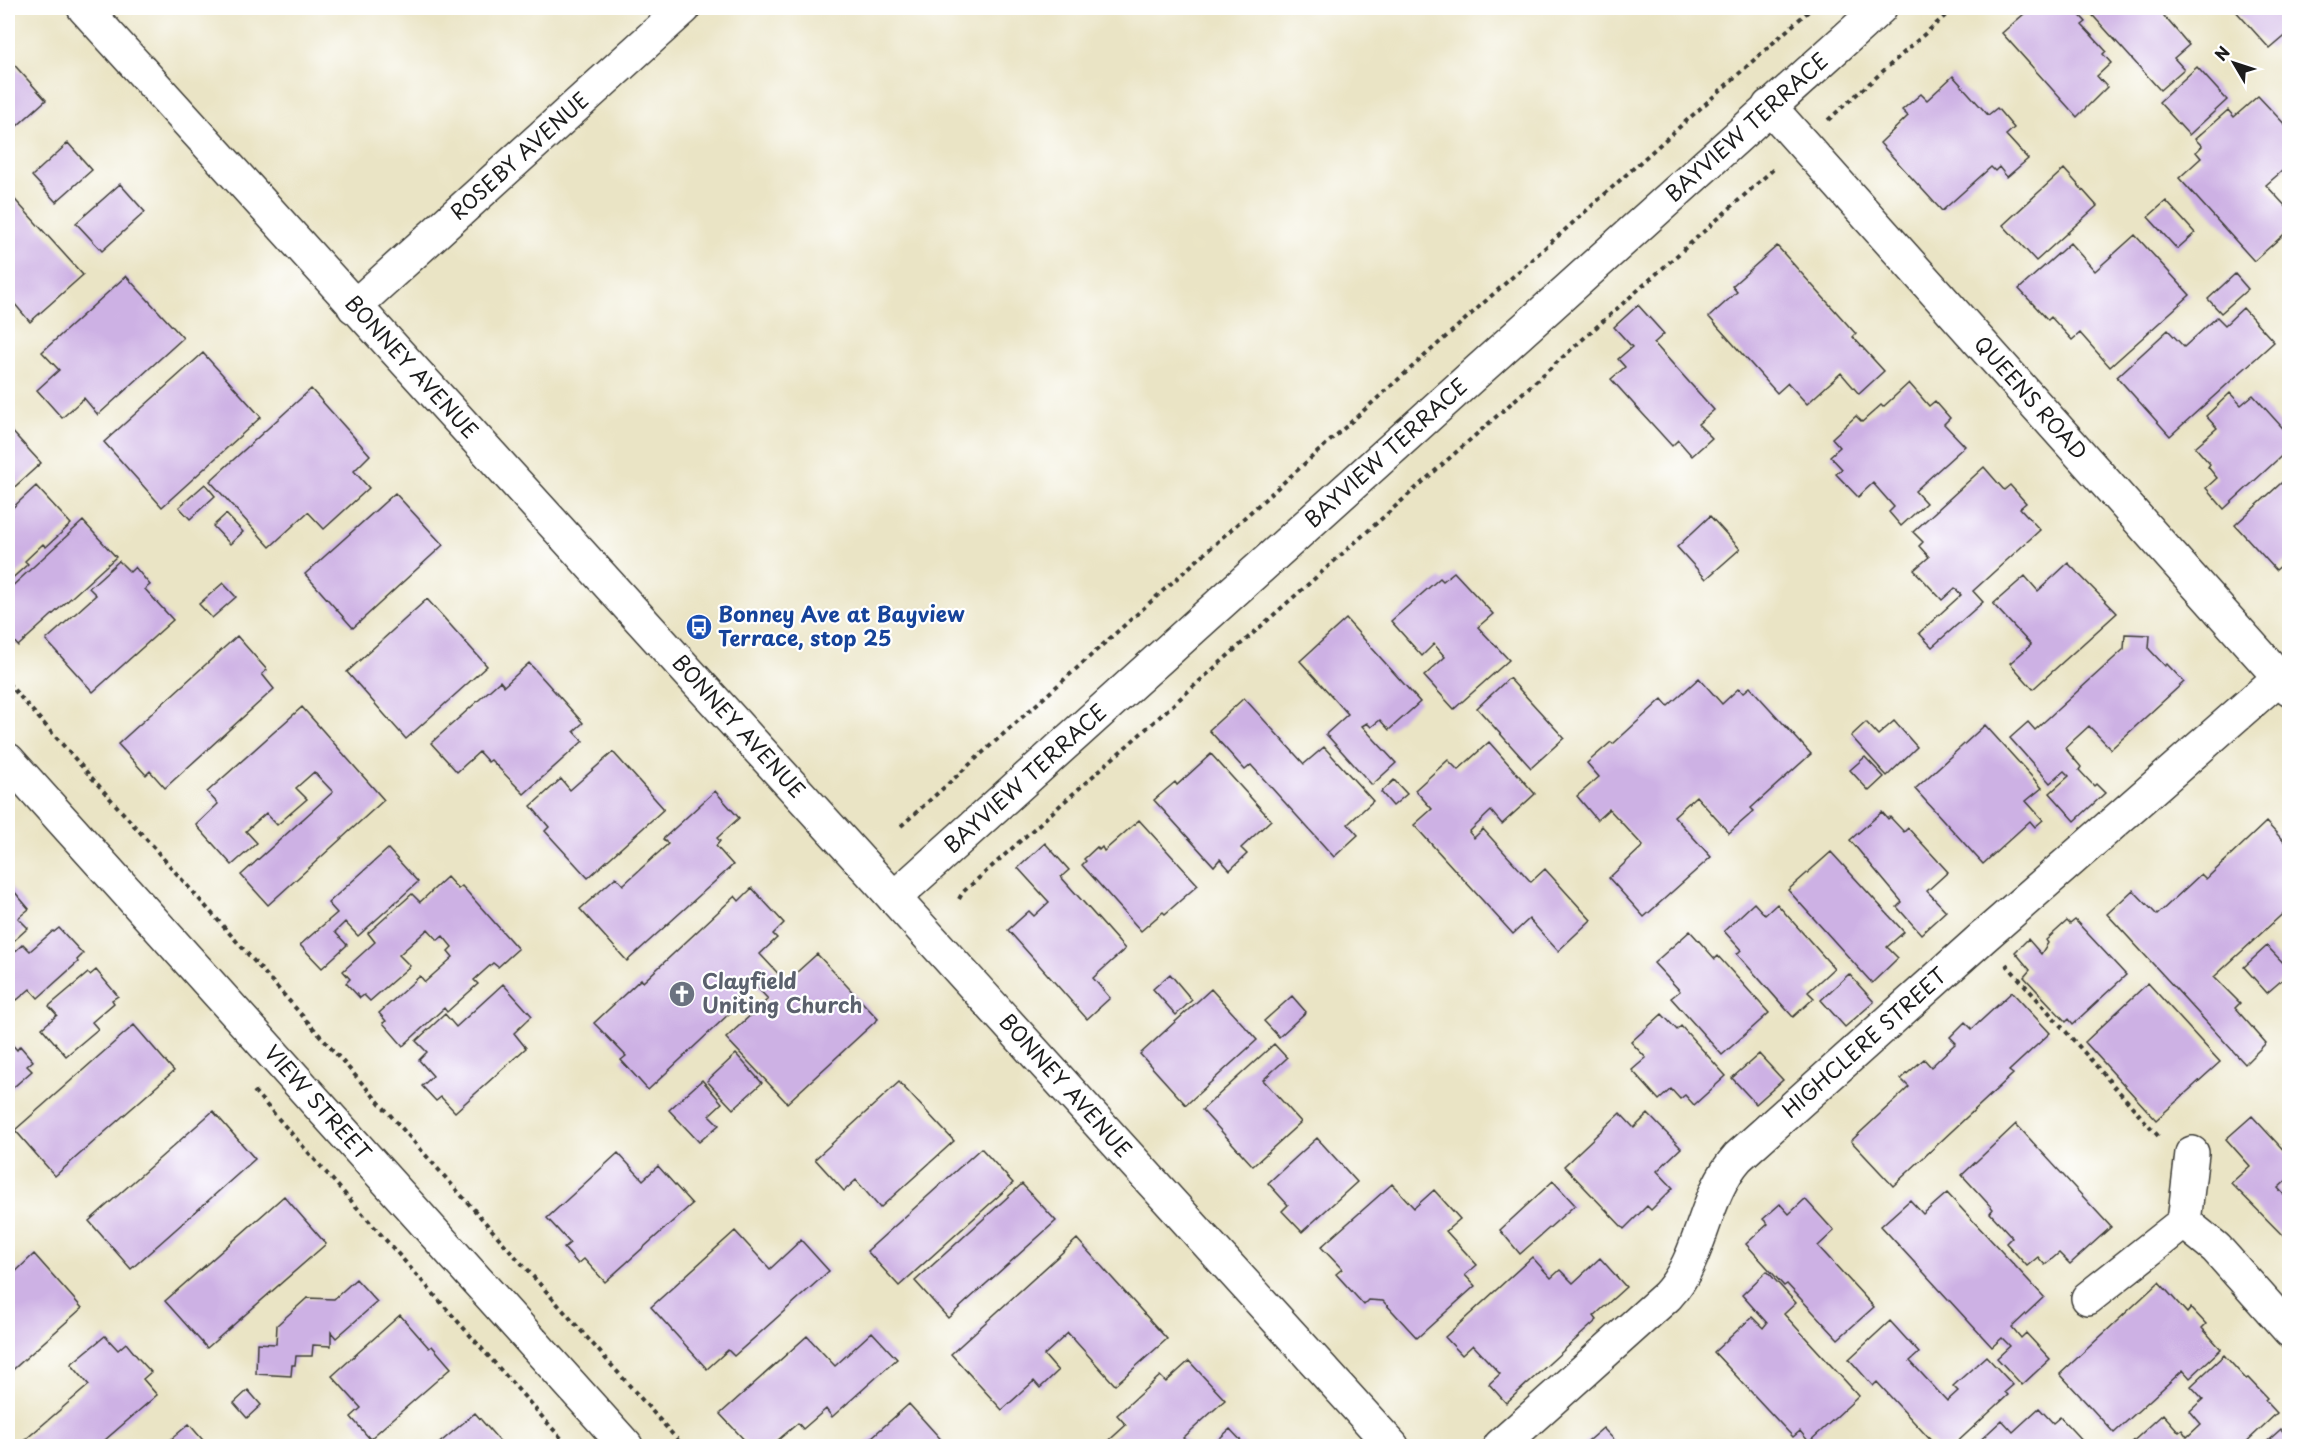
<svg xmlns="http://www.w3.org/2000/svg" width="2297" height="1454" viewBox="0 0 2297 1454" font-family="'Playpen Sans',sans-serif">
<rect width="100%" height="100%" fill="#fff"/>
<filter id="ink" filterUnits="userSpaceOnUse"><feTurbulence type="fractalNoise" baseFrequency=".0167" numOctaves="2"/><feDisplacementMap in="SourceGraphic" scale="12" xChannelSelector="R" yChannelSelector="G"/><feConvolveMatrix kernelMatrix="1 2 1 2 8 2 1 2 1" color-interpolation-filters="sRGB"/></filter>
<filter id="wash" filterUnits="userSpaceOnUse"><feTurbulence type="fractalNoise" baseFrequency=".008" numOctaves="4" result="noise"/><feDisplacementMap in="SourceGraphic" scale="24" xChannelSelector="R" yChannelSelector="G"/><feGaussianBlur stdDeviation="1.35" result="paint"/><feColorMatrix in="noise" values="0 0 0 0 0 0 0 0 0 0 0 0 0 0 0 0 0 1.4 0 .05"/><feComposite in="paint" operator="in"/></filter>
<g filter="url(#wash)">
<rect width="100%" height="100%" fill="#eae4c5"/>
<g id="blocks">
<path fill="#cdb1e4" d="M2031 8 2033 9 2066 8 2069 10 2073 8 2086 22 2082 25 2106 51 2103 54 2111 63 2097 76 2107 87 2077 117 2002 33Z
M2086 8H2167L2170 11 2164 16 2189 45 2174 58 2184 69 2160 90Z
M2233 8H2290V32L2270 49Z
M8 58 46 100 8 134Z
M2197 67 2227 100 2189 135 2159 102Z
M1953 76 1988 115 1997 108 2014 128 2006 135 2028 159 2007 177 1999 167 1995 171 1991 167 1942 211 1880 143 1908 116 1902 110 1921 94 1927 100Z
M2258 96 2290 130V164L2266 185 2290 211V229L2254 261 2179 178 2201 158 2196 152 2202 146 2195 139 2228 110 2234 117Z
M68 143 92 170 56 202 32 176Z
M2064 169 2097 206 2036 261 2003 225Z
M120 184 145 212 102 251 76 223Z
M8 192 83 275 30 322 8 296Z
M2166 201 2195 233 2177 249 2148 217Z
M2135 235 2190 295 2110 367 2080 333 2072 340 2051 317 2048 320 2019 289 2070 243 2095 271Z
M1777 246 1856 334 1853 337 1884 371 1859 394 1841 373 1807 404 1788 383 1777 393 1709 317 1737 292 1732 286Z
M2235 274 2248 289 2221 313 2208 299Z
M126 276 183 338 98 415 84 398 62 418 37 390 59 370 42 352Z
M1638 305 1664 334 1654 343 1714 410 1698 424 1712 438 1692 456 1678 440 1672 446 1611 379 1625 367 1618 359 1632 347 1614 327Z
M2243 308 2274 342 2170 436 2117 377 2168 330 2184 347 2217 317 2225 325Z
M203 353 261 417 162 507 104 442Z
M1909 383 1929 406 1935 401 1950 418 1944 424 1965 446 1915 491 1926 503 1901 526 1889 512 1894 507 1873 483 1858 497 1836 474 1842 469 1830 456 1840 447 1832 438 1856 416 1862 422 1881 405 1883 407Z
M311 389 370 455 354 471 369 488 324 529 308 512 270 547 210 481Z
M2230 393 2241 405 2253 395 2290 436V448L2224 509 2206 488 2217 478 2208 467 2210 464 2195 447 2217 428 2206 416Z
M8 427 41 463 8 493Z
M1984 467 2004 490 2010 485 2026 503 2020 508 2040 530 1973 591 1983 602 1932 647 1919 633 1961 595 1955 588 1942 600 1914 570 1929 557 1919 546 1923 542 1913 532Z
M2290 475V558L2276 570 2235 525Z
M205 484 215 496 190 519 179 507Z
M36 486 71 524 46 547 43 544 25 561 28 564 8 582V512Z
M395 493 443 545 353 628 305 574Z
M226 514 243 532 230 544 213 526Z
M1710 516 1740 549 1706 579 1677 547Z
M83 521 116 557 18 646 8 634V590Z
M119 561 130 572 135 567 150 585 145 589 173 620 93 692 46 640 96 595 89 588Z
M2068 563 2117 613 2033 689 2010 663 2031 645 1993 604 2025 576 2038 591Z
M1454 572 1493 614 1478 627 1509 660 1454 709 1424 676 1445 657 1434 644 1422 656 1391 621 1440 578 1443 581Z
M223 583 236 597 212 618 199 604Z
M427 599 487 666 406 739 347 672Z
M1346 619 1420 702 1389 730 1380 720 1371 727 1367 723 1362 726 1396 763 1372 785 1326 734 1348 714 1300 661Z
M2125 634 2150 635 2149 649 2165 666 2167 664 2184 682 2111 749 2089 726 2065 748 2081 767 2079 770 2094 786 2096 784 2105 793 2075 821 2050 793 2069 776 2064 771 2050 783 2010 738 2028 722 2035 730 2124 649Z
M237 636 267 670 262 674 274 689 165 788 150 771 146 775 118 744Z
M529 663 583 723 574 731 583 741 524 794 491 760 488 762 479 752 457 772 431 743 500 681 504 686Z
M1509 678 1564 738 1531 768 1477 708Z
M1699 678 1722 704 1739 688 1743 693 1750 687 1811 754 1751 808 1754 811 1729 833 1696 796 1674 816 1711 857 1644 917 1609 878 1643 846 1609 809 1597 820 1577 796 1599 777 1587 763 1611 742 1613 744 1662 699 1668 706Z
M1244 698 1304 764 1324 747 1373 801 1348 824 1358 835 1334 857 1251 765 1245 770 1209 730Z
M302 707 384 800 268 905 241 875 333 792 314 772 296 788 307 799 277 825 266 813 246 831 257 843 232 865 196 825 218 804 207 792Z
M1894 721 1917 747 1887 776 1851 736 1866 722 1878 735Z
M1985 725 2042 788 2026 801 2043 820 2035 827 2030 821 1983 864 1915 789Z
M1489 742 1535 794 1502 824 1491 811 1469 832 1474 838 1483 829 1531 882 1545 869 1591 920 1558 951 1529 919 1513 934 1414 825 1432 809 1415 790 1448 760 1458 770Z
M613 752 664 809 588 878 545 831 549 827 531 806 561 779 570 790Z
M1211 754 1271 820 1241 848 1247 854 1230 870 1220 859 1214 866 1154 800 1175 782 1177 785Z
M1865 757 1884 777 1869 791 1850 770Z
M1394 780 1407 794 1393 806 1381 792Z
M715 791 739 818 717 838 720 841 716 846 733 865 627 961 580 909 616 877 623 885 668 844 663 839Z
M1882 812 1888 819 1890 817 1904 832 1908 828 1948 872 1927 891 1946 911 1921 934 1897 907 1902 902 1850 840Z
M1139 820 1198 885 1165 914 1163 912 1141 931 1082 865 1086 861 1084 859 1097 847 1099 850 1102 847 1104 851Z
M2266 822 2290 848V907L2214 977 2240 1003 2235 1008 2266 1043 2245 1064 2107 914 2133 890 2157 915 2201 874 2206 879Z
M1045 843 1069 870 1061 877 1125 949 1093 978 1110 998 1087 1019 1008 930 1029 911 1034 916 1049 902 1018 868Z
M388 849 418 882 358 936 345 922 335 932 347 945 322 968 300 945 337 913 328 903Z
M1831 852 1904 932 1887 947 1898 958 1872 983 1788 890Z
M447 877 458 889 462 886 518 949 498 967 493 963 474 980 478 984 447 1012 444 1008 403 1046 383 1023 386 1021 379 1013 420 976 425 982 453 957 448 951 452 947 443 936 438 940 428 929 399 955 410 966 370 1001 364 995 360 998 346 983 350 979 343 971 375 942 368 933 412 894 420 902Z
M8 884 29 909 18 918 28 928 8 946Z
M752 888 784 923 773 934 777 938 760 954 786 982 817 954 878 1019 787 1103 726 1038 768 999 752 982 726 1007 731 1012 648 1090 621 1060 626 1056 594 1023 641 979 643 982 735 896 739 901Z
M1754 903 1765 915 1777 904 1834 968 1808 992 1814 998 1793 1017 1737 954 1741 950 1724 931Z
M2075 920 2126 975 2073 1024 2069 1019 2066 1022 2024 977 2030 970 2015 952 2028 939 2041 954 2048 943 2046 940 2067 921 2070 924Z
M59 928 83 954 77 960 78 962 38 998 30 989 17 1000 8 990V958L23 944 30 951 53 931 54 932Z
M1690 931 1715 959 1718 956 1769 1013 1722 1055 1671 998 1680 991 1654 963Z
M2267 946 2290 970V973L2267 993 2244 967Z
M96 970 118 996 112 1000 114 1003 92 1022 98 1029 66 1056 42 1028 57 1015 49 1006 88 973 90 975Z
M1170 974 1192 1000 1176 1015 1153 989Z
M1849 974 1874 1002 1845 1027 1821 1000Z
M2148 983 2220 1062 2156 1120 2085 1042Z
M503 984 532 1016 514 1033 526 1048 455 1112 441 1097 436 1101 422 1086 433 1076 419 1060 427 1052 416 1041 445 1014 456 1027Z
M1211 989 1257 1040 1186 1105 1140 1054Z
M2012 992 2050 1033 2009 1071 2013 1074 1893 1186 1851 1141 1909 1087 1901 1079 1924 1059 1931 1067 1956 1043 1950 1037 1965 1022 1972 1029Z
M1292 996 1306 1012 1279 1037 1264 1021Z
M1662 1014 1677 1030 1681 1026 1726 1076 1694 1105 1685 1095 1680 1099 1671 1089 1659 1100 1632 1070 1646 1058 1631 1042Z
M134 1025 174 1071 55 1176 15 1130Z
M8 1040 17 1050 20 1046 33 1061 27 1066 32 1071 8 1092Z
M1274 1044 1287 1058 1263 1080 1301 1122 1253 1166 1202 1110Z
M736 1054 762 1083 733 1109 707 1081Z
M1759 1054 1783 1080 1756 1104 1732 1078Z
M702 1080 722 1103 709 1115 719 1125 699 1142 669 1110Z
M899 1082 954 1141 880 1208 856 1180 844 1191 815 1159Z
M213 1111 255 1159 131 1269 89 1221Z
M1620 1113 1634 1128 1648 1114 1681 1148 1657 1171 1673 1188 1651 1210 1647 1206 1624 1229 1564 1166Z
M2252 1116 2290 1157V1177L2278 1188 2287 1198 2290 1196V1243L2231 1183 2250 1166 2226 1139Z
M2016 1124 2111 1227 2070 1264 2059 1253 2045 1265 2038 1257 2027 1266 2006 1243 2012 1237 1990 1213 1993 1209 1962 1175Z
M1317 1138 1357 1182 1302 1232 1282 1211 1288 1205 1268 1183Z
M981 1148 1013 1183 899 1286 867 1251Z
M618 1153 643 1180 658 1166 692 1204 605 1282 584 1259 578 1264 564 1248 570 1243 547 1218Z
M1553 1181 1575 1205 1520 1254 1500 1230Z
M1022 1184 1056 1221 948 1318 915 1281Z
M1392 1184 1414 1208 1434 1190 1460 1219 1446 1231 1477 1265 1465 1275 1475 1286 1417 1338 1383 1301 1369 1300 1364 1305 1336 1274 1342 1269 1321 1247Z
M1947 1193 2044 1297 2012 1327 2021 1338 2026 1333 2050 1359 2022 1385 1997 1358 2010 1346 2002 1338 1992 1347 1881 1226 1910 1200 1923 1214Z
M284 1196 326 1244 207 1348 165 1301Z
M1805 1199 1834 1231 1818 1246 1874 1307 1838 1339 1787 1284 1784 1286 1746 1244 1768 1224 1763 1219 1780 1204 1789 1214Z
M735 1231 770 1269 801 1240 829 1271 734 1356 728 1350 707 1369 651 1307Z
M1077 1239 1167 1339 1115 1385 1068 1333 1044 1355 1058 1371 1040 1388 1034 1381 1002 1410 951 1354Z
M34 1254 82 1308 8 1374V1296L14 1290 8 1282V1279Z
M1532 1257 1551 1278 1560 1270 1573 1283 1600 1258 1626 1287 1594 1316 1597 1320 1506 1403 1489 1384 1500 1374 1473 1345 1462 1355 1445 1337Z
M1767 1271 1796 1303 1784 1314 1859 1396 1809 1442 1800 1431 1793 1437 1714 1352 1752 1317 1763 1328 1767 1323 1742 1295Z
M356 1279 377 1302 336 1338 331 1332V1346L313 1345 312 1356H296L295 1365H292L291 1376 256 1374 257 1343 276 1344 277 1325 307 1298 334 1299Z
M2159 1282 2187 1313 2191 1308 2206 1324 2202 1328 2221 1349 2190 1378 2183 1370 2114 1433 2060 1374Z
M400 1315 429 1348 432 1346 451 1368 370 1439 351 1417 361 1408 332 1376Z
M1890 1321 1919 1353 1910 1361 1947 1401 1958 1391 1953 1386 1986 1356 2013 1385 2005 1392 2008 1395 1953 1446H1936L1877 1382 1873 1386 1849 1359Z
M872 1332 897 1359 832 1417 826 1409 803 1429 798 1423 771 1446H750L720 1414 807 1336 835 1366Z
M105 1336 118 1350 126 1343 139 1359 151 1372 143 1379 157 1395 98 1446H18L89 1385 71 1364Z
M2224 1355 2246 1379 2248 1378 2267 1398 2265 1400 2277 1413 2242 1446H2128L2163 1414 2179 1432 2182 1430 2187 1437 2201 1424 2190 1411 2203 1399 2191 1386Z
M1189 1361 1225 1400 1183 1438 1191 1446H1103L1126 1425 1117 1415 1160 1376 1166 1382Z
M248 1390 261 1405 247 1418 234 1403Z
M909 1404 947 1446H862Z
M2039 1408 2053 1423 2060 1417 2087 1446H1974L2002 1420 2013 1432Z
M475 1413 504 1446H436Z
M189 1424 208 1446H163Z
M1603 1428 1620 1446H1582Z
M1230 1429 1246 1446H1211Z
M2281 1429 2287 1436 2290 1434V1446H2262Z"/>
</g>
</g>
<g filter="url(#ink)">
<use href="#blocks" fill-opacity="0" stroke="#3b3a35" stroke-width="1.5"/>
<g fill="none" stroke-linecap="round" stroke-linejoin="round">
<defs>
<g id="minor">
<path id="s1" d="M84 8 894 898"/>
<path id="s2" d="M1769 106 2290 689"/>
<path id="s3" d="M354 307 684 8"/>
<path id="s4" d="M8 760 626 1446"/>
<path d="M2192 1153 2184 1222 2216 1248 2290 1331"/>
<path d="M2088 1298 2184 1222"/>
<path id="s5" d="M1500 1446 1667 1296C1704 1256 1702 1197 1738 1157L1982 938 2279 678"/>
</g>
<g id="tertiary">
<path id="s6" d="M1392 1446 894 898 1880 8"/>
</g>
</defs>
<use href="#minor" stroke="#3b3a35" stroke-width="36"/>
<use href="#tertiary" stroke="#3b3a35" stroke-width="36"/>
<path stroke="#3b3a35" stroke-width="4" stroke-dasharray="4.5 4.5" stroke-linecap="butt" d="M1828 120 1954 8
M8 683 683 1446
M901 826 1812 8
M959 899 963 892 1776 167
M2006 964 2160 1138
M254 1091 568 1446"/>
<use href="#minor" stroke="#fff" stroke-width="33"/>
<use href="#tertiary" stroke="#fff" stroke-width="33"/>
</g>
</g>
<defs>
<symbol id="bus-disc" viewBox="-11 -11 22 22"><circle r="9.5" fill="#1a4fb4" stroke="#fff"/><path d="M-5-6H5V4H4V6H2V4H-2V6H-4V4H-5ZM-3.5-4V0h7V-4ZM-3.5 1.2v1.5H-2V1.2ZM2 1.2v1.5H3.5V1.2Z" fill="#fff"/></symbol>
<symbol id="church-disc" viewBox="-11 -11 22 22"><circle r="9.5" fill="#6b7280" stroke="#fff"/><path d="M-1.2-6h2.4v3.5h3.3v2.4h-3.3V6h-2.4V-.1h-3.3v-2.4h3.3Z" fill="#fff"/></symbol>
</defs>
<g fill-rule="evenodd">
<use href="#bus-disc" x="684" y="612" width="30" height="30"/>
<use href="#church-disc" x="667" y="979" width="30" height="30"/>
</g>
<g text-anchor="middle" stroke-width="4.5" stroke-linejoin="round" paint-order="stroke">
<g font-size="21" fill="#1c1c1c" stroke="#fff">
<text dy="7" stroke="none"><textPath href="#s6" startOffset="1890">BAYVIEW TERRACE</textPath></text>
<text dy="7" stroke="none"><textPath href="#s3" startOffset="224">ROSEBY AVENUE</textPath></text>
<text dy="7" stroke="none"><textPath href="#s1" startOffset="486">BONNEY AVENUE</textPath></text>
<text dy="7" stroke="none"><textPath href="#s2" startOffset="392">QUEENS ROAD</textPath></text>
<text dy="7" stroke="none"><textPath href="#s6" startOffset="1404">BAYVIEW TERRACE</textPath></text>
<text dy="7" stroke="none"><textPath href="#s1" startOffset="972">BONNEY AVENUE</textPath></text>
<text dy="7" stroke="none"><textPath href="#s6" startOffset="918">BAYVIEW TERRACE</textPath></text>
<text dy="7" stroke="none"><textPath href="#s5" startOffset="552">HIGHCLERE STREET</textPath></text>
<text transform="translate(1065 1086) rotate(48)" y="7">BONNEY AVENUE</text>
<text dy="7" stroke="none"><textPath href="#s4" startOffset="462">VIEW STREET</textPath></text>
</g>
<g font-size="21" font-weight="bold" fill="#164399" stroke="#fff" text-anchor="start">
<text x="718" y="622">Bonney Ave at Bayview<tspan x="718" dy="24">Terrace, stop 25</tspan></text>
</g>
<g font-size="21" font-weight="bold" fill="#5b616d" stroke="#fff" text-anchor="start">
<text x="702" y="989">Clayfield<tspan x="702" dy="24">Uniting Church</tspan></text>
</g>
</g>
<rect width="2297" height="1454" fill="none" stroke="#fff" stroke-width="30"/>
<g transform="translate(2234 63) rotate(309)" stroke="#ffffff" stroke-width="4.5" paint-order="stroke">
<path d="M0-4.5L10 22L0 15L-10 22Z" fill="#1c1c1c"/>
<text y="-9" font-size="16" font-weight="bold" text-anchor="middle" fill="#1c1c1c">N</text>
</g>
</svg>
